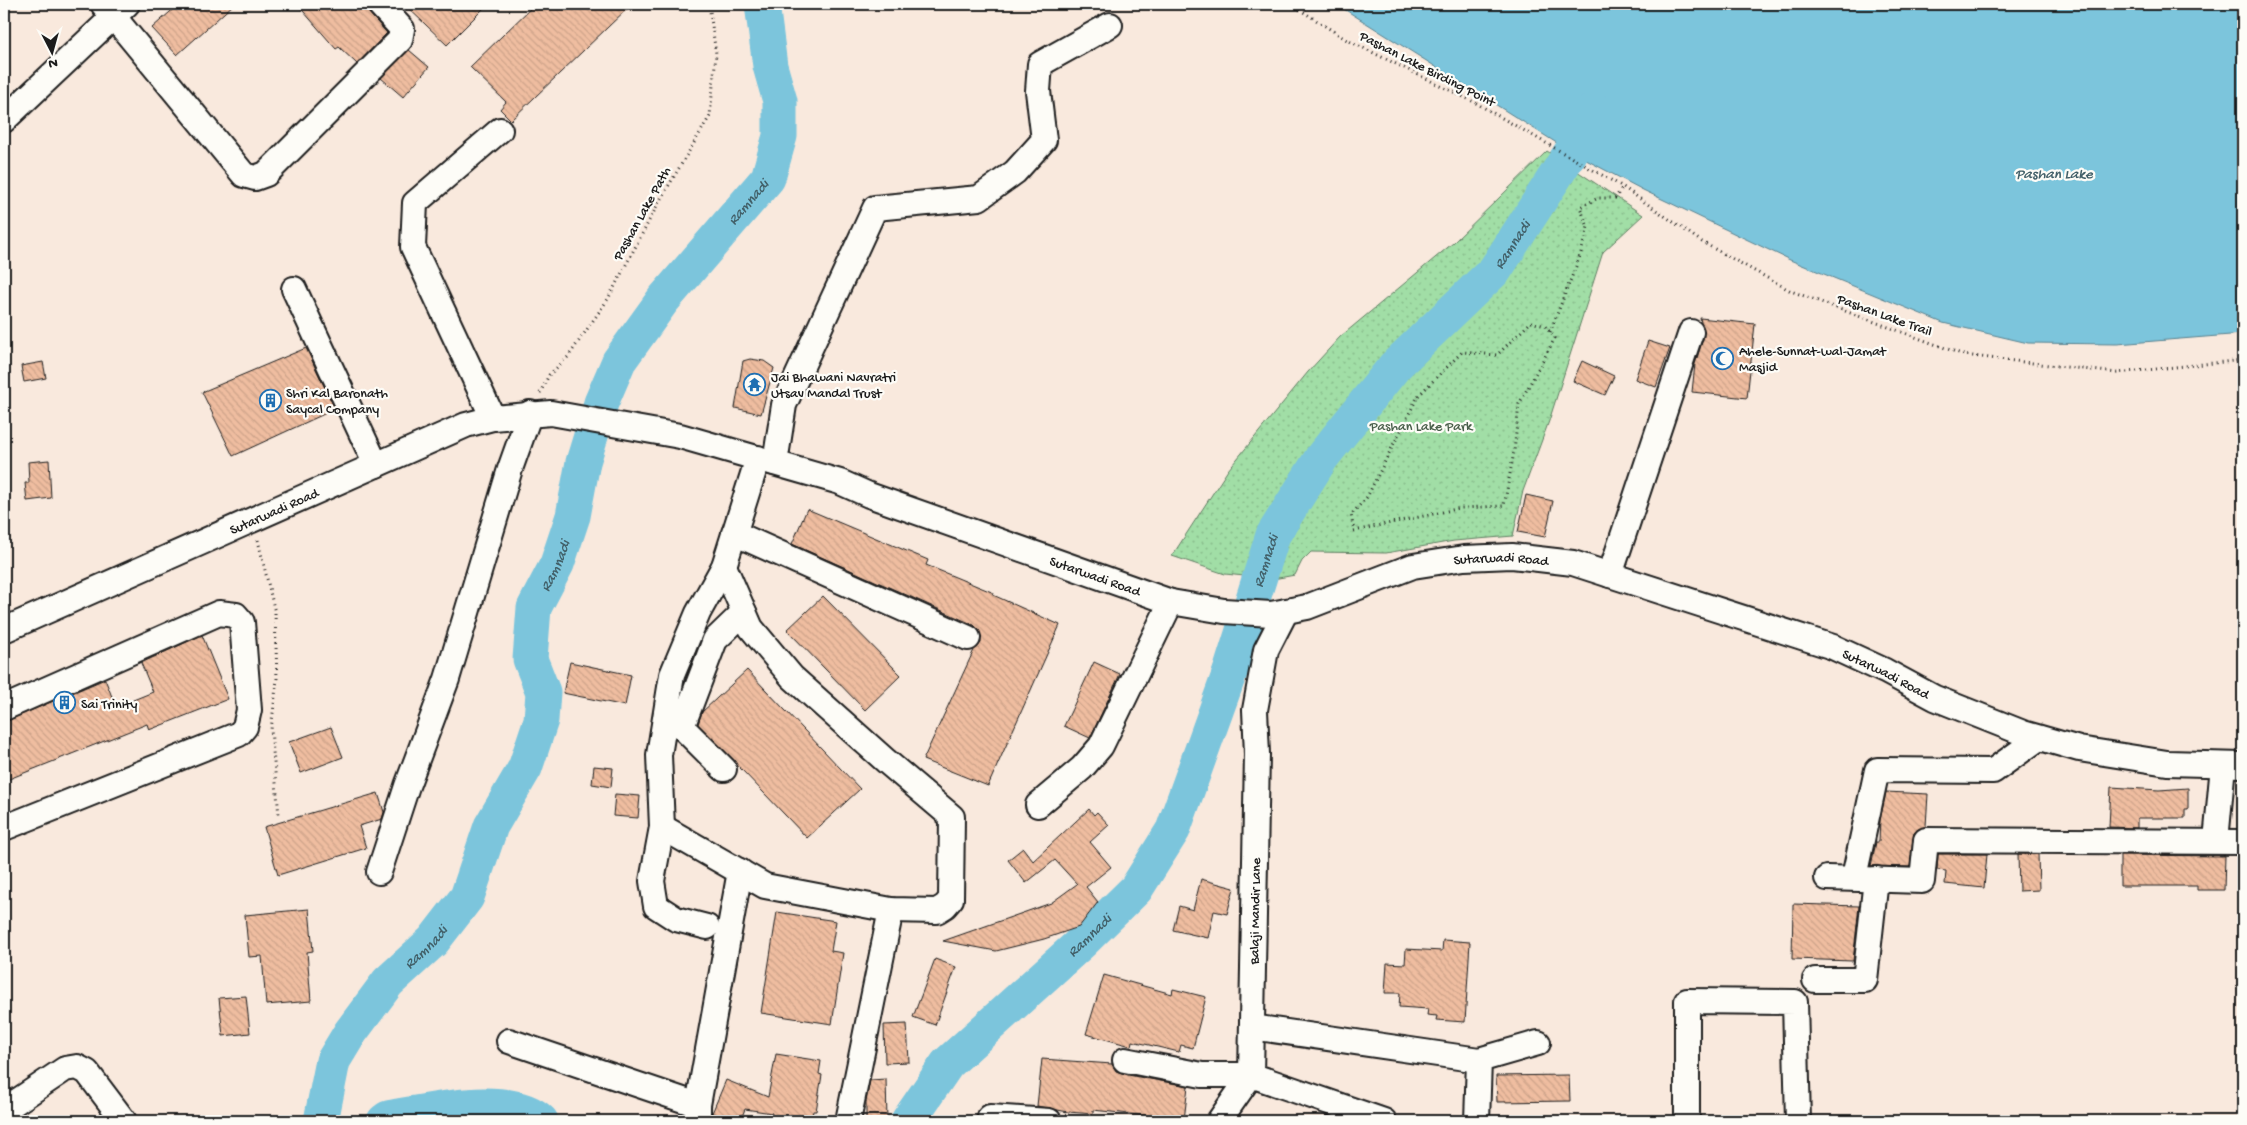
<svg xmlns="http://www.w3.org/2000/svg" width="2247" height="1125" viewBox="0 0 2247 1125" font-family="'Gochi Hand',sans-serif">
<defs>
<pattern id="park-dots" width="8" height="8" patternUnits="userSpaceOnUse" patternTransform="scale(1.25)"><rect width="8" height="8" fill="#a1dea6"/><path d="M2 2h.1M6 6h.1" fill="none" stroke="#8abe8e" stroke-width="1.8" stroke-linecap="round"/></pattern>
<pattern id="building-back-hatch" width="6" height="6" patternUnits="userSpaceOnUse" patternTransform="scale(1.25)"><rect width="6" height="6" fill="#efbda0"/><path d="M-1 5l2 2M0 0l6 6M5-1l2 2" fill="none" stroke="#cca289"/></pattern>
</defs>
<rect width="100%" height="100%" fill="#f9e9dd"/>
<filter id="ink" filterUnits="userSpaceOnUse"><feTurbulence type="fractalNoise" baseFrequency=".02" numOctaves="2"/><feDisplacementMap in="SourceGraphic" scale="10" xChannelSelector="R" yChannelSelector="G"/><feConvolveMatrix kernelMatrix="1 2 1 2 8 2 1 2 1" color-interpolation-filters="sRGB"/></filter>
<g filter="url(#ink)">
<path fill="url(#park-dots)" stroke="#5e7d61" d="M1547 151 1643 215 1603 252 1549 421 1523 491 1513 536 1454 541 1386 553 1311 552 1302 561 1295 575 1273 579 1225 574 1172 556 1228 470 1308 372 1340 337 1453 243Z"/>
<path fill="#7cc5dc" stroke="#56818f" d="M1336 4H2243V334L2117 344 2028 343 1943 323 1790 260 1643 190 1571 152Z"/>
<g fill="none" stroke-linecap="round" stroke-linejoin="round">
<g stroke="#7cc5dc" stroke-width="35">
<path id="s1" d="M321 1121 333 1061 350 1033 388 982 433 941 467 897 491 826 525 768 541 720 543 692 530 659 534 608 557 564 573 516 583 462 601 403 619 361 663 300 768 178 780 136V101L770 66 762 4"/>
<path d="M384 1121 388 1118C427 1111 510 1091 541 1121"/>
<path id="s2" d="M908 1121 947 1064 1082 942 1136 889 1173 830 1230 672 1273 535 1322 457 1395 366 1495 270 1571 152 1594 109"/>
</g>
</g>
<path fill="url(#building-back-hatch)" stroke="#1c1c1c" d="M179 4H234L177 55 152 28Z
M297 4H366L369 13 387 33 357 64 339 47 336 49Z
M404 4H488L447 45Z
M535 4H632L511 120 500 109 506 102 470 67Z
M409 50 429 67 403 97 381 78Z
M1700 318 1755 324 1747 398 1692 392 1695 364 1704 336Z
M1648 341 1670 348 1656 387 1635 379Z
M306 348 335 409 233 456 202 392Z
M750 359 764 361 774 368 761 414 735 408 743 361Z
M1582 361 1614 376 1605 395 1573 381Z
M43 362 46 378 24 382 21 366Z
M49 460 51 498 27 501 25 483H29L28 462Z
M1526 495 1553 501 1545 537 1518 532Z
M807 509 928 560 926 565 994 593 993 595 1060 625 988 786 923 760 974 650 981 643 979 630 974 625 792 544Z
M823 596 901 675 865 710 787 630Z
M202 635 228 699 149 730 147 724 4 781V722L105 679 116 707 153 692 141 663Z
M570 662 631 675 625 706 563 693Z
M1094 662 1120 674 1090 738 1064 726Z
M747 670 860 789 807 838 698 724 702 712Z
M331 727 343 757 301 773 289 742Z
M594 766 613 768 611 787 592 784Z
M2111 787 2159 790 2188 788V809H2185V818H2137V828L2109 827Z
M1886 792 1928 794 1926 826 1914 833 1910 867 1871 866 1876 842H1879L1880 820Z
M378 793 384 812 382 819 359 826 366 848 278 875 264 827Z
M615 794 640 796 638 818 613 816Z
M1089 809 1094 815 1097 812 1109 825 1090 842 1111 867 1086 887 1098 902 1079 927 1044 939 996 951 943 941 1051 903 1077 884 1055 860 1026 883 1008 860 1023 848 1033 861Z
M1938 854H1987L1984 888 1945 884 1946 871 1937 870Z
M2018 854H2038L2039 890 2019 891Z
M2120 855 2225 856 2224 890H2197V886H2120Z
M1201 879 1234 888 1227 914 1214 911 1208 938 1173 930 1179 906 1193 910Z
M1793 904 1859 906 1853 961 1792 959Z
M309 909 313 951 307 952 311 1001 266 1005 262 956 249 957 245 915Z
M777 912 836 921 831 951 843 953 832 1024 761 1013Z
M1443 940 1470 942 1465 1022 1436 1020 1437 1016 1427 1015 1428 1009 1399 1007 1400 993H1385L1387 963 1405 964 1406 949 1442 951Z
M935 959 956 967 935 1025 913 1017Z
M1104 975 1172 994 1173 989 1206 997 1193 1048 1181 1045 1179 1052 1132 1041 1131 1046 1086 1034Z
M246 996 250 1033 223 1036 219 998Z
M907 1024 909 1062 885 1063 884 1025Z
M776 1054 821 1061 819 1074 822 1075 816 1111H813L811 1121 771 1117 772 1113 745 1109 741 1119 734 1116 732 1121 712 1113 726 1080 768 1097Z
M1042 1059 1112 1064 1116 1071 1128 1075 1188 1086 1184 1120 1093 1110V1114L1068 1112 1037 1106Z
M1569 1075 1570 1101 1497 1102 1496 1076Z
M886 1079 887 1120 866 1121V1102L870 1080Z"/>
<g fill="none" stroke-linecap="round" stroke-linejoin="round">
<defs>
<g id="minor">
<path d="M103 4 244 175 255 178 266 174 400 40 402 29 379 4"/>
<path d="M4 120 127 4"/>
<path d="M294 289 376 465"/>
<path d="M493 418 413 247 415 203 500 130"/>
<path d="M775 463 784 405 875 208 979 198 1015 172 1044 140 1038 91 1040 64 1110 25"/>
<path d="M734 533 968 638"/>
<path d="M1610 575 1691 332"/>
<path d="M1286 611 1266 650 1255 710 1257 754 1251 1075 1384 1121"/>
<path id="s3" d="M4 630 466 425 493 418 551 413 680 436 840 482 869 495 1171 602 1224 611 1271 614 1307 607 1413 566 1464 558 1512 556 1573 563 1833 647 1885 671 1935 698 2023 733 2079 749 2167 763 2243 765"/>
<path d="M4 708 219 613 236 615 242 622 249 710 245 727 239 734 4 828"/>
<path d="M724 769 682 727 715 640 744 612"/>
<path d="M1038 805 1082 768 1101 746 1171 602"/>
<path d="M662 827 765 886 891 910 937 911 945 906 951 899 952 817 886 761 792 677 751 628 724 566"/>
<path d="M2216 841 2223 765"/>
<path d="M379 872 407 786 447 679 510 469 530 413"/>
<path d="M1854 877 1877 770 1993 771 2039 738"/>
<path d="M1827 878 1922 881 1926 840 2243 842"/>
<path d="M707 927 676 919 656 906 652 881 662 827 659 755 672 675 698 613 724 566 758 458"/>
<path d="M1815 980H1865L1876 879"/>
<path d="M1252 1027 1479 1060"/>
<path d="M509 1041 698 1105"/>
<path d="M1125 1060 1202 1075H1251"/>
<path d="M4 1110 65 1069 77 1067 87 1072 124 1121"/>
<path d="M990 1117 1049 1121"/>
<path d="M698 1121V1105L740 871"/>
<path d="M848 1121 891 910"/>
<path d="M1219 1121 1251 1075"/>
<path d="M1477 1121 1479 1060 1538 1043"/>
<path d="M1687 1121V1001L1795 1002 1798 1121"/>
</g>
</defs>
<use href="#minor" stroke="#1c1c1c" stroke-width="28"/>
<path stroke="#1c1c1c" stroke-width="3" stroke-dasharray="1 4" stroke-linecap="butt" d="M1291 4 1347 40 1474 102 1623 187 1702 242 1791 291 1964 355 2117 373 2243 360
M1531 322 1545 326 1555 338 1519 404 1514 452 1504 506 1461 508 1354 531 1351 515 1367 497 1418 396 1462 352 1497 355Z
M1550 332 1580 256 1588 227 1580 207 1598 198H1615L1623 187
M540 393 549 375 568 357 608 299 659 202 710 116 716 54 709 4
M258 540 275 613 277 679 271 730 279 815"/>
<use href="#minor" stroke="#fdfcf7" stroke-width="24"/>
</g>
</g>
<defs>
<symbol id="mosque-ring" viewBox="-11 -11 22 22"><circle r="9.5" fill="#fdfcf7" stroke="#1f6fb2" stroke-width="1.5"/><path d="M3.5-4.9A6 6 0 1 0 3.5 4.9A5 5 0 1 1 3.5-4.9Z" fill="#1f6fb2"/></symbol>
<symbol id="temple-ring" viewBox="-11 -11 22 22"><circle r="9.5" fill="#fdfcf7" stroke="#1f6fb2" stroke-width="1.5"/><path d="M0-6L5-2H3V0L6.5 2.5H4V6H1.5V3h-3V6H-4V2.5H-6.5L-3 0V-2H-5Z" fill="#1f6fb2"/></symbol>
<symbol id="building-ring" viewBox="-11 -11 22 22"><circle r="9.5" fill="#fdfcf7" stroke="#1f6fb2" stroke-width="1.5"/><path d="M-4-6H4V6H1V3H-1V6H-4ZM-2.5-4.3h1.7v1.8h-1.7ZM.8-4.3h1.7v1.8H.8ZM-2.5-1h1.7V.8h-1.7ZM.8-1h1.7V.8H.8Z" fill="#1f6fb2"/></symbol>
</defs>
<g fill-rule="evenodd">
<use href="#mosque-ring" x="1710" y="346" width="25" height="25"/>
<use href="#temple-ring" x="742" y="372" width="25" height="25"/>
<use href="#building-ring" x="258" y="388" width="25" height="25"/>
<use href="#building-ring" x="52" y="690" width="25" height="25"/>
</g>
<g text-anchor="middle" stroke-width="4.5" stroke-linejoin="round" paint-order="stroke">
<g font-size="14" fill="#1c1c1c" stroke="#fdfcf7">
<text transform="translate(1428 68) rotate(27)" y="5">Pashan Lake Birding Point</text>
<text transform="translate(641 213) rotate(-61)" y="5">Pashan Lake Path</text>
<text transform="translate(1885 314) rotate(20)" y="5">Pashan Lake Trail</text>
<text dy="5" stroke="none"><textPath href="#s3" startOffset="295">Sutarwadi Road</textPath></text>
<text dy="5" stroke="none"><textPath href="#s3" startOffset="1581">Sutarwadi Road</textPath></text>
<text dy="5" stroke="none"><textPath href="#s3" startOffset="1161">Sutarwadi Road</textPath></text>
<text dy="5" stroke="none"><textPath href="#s3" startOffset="1986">Sutarwadi Road</textPath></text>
<text transform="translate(1254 911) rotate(-89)" y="5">Balaji Mandir Lane</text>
</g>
<g font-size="14" fill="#1c1c1c" stroke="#fdfcf7" text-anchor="start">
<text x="1739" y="355">Ahele-Sunnat-wal-Jamat<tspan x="1739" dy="16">Masjid</tspan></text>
<text x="771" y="381">Jai Bhawani Navratri<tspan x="771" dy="16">Utsav Mandal Trust</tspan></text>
<text x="286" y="397">Shri Kal Baronath<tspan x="286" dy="16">Saycal Company</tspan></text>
<text x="81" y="708">Sai Trinity</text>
</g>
<g font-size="14" fill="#4b604c" stroke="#fdfcf7">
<text x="1421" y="430">Pashan Lake Park</text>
</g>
<g font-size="15" font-style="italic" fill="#426069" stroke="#fdfcf7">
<text x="2054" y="178">Pashan Lake</text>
<text dy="5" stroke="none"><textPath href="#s1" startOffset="1049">Ramnadi</textPath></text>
<text dy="5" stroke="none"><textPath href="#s2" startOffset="1086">Ramnadi</textPath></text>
<text dy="5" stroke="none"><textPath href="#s2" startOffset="681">Ramnadi</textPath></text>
<text dy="5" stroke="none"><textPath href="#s1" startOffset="629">Ramnadi</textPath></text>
<text dy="5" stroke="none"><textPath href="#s2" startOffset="261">Ramnadi</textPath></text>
<text dy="5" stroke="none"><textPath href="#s1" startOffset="209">Ramnadi</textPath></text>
</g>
</g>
<rect width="2247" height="1125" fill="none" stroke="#fdfcf7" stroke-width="20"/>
<rect x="10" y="10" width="2227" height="1105" fill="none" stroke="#1c1c1c" stroke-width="2" filter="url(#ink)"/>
<g transform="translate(52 52) rotate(174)" stroke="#fdfcf7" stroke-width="4" paint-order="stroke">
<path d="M0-4L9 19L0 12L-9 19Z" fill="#1c1c1c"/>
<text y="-8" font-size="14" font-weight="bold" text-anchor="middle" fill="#1c1c1c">N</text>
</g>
</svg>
